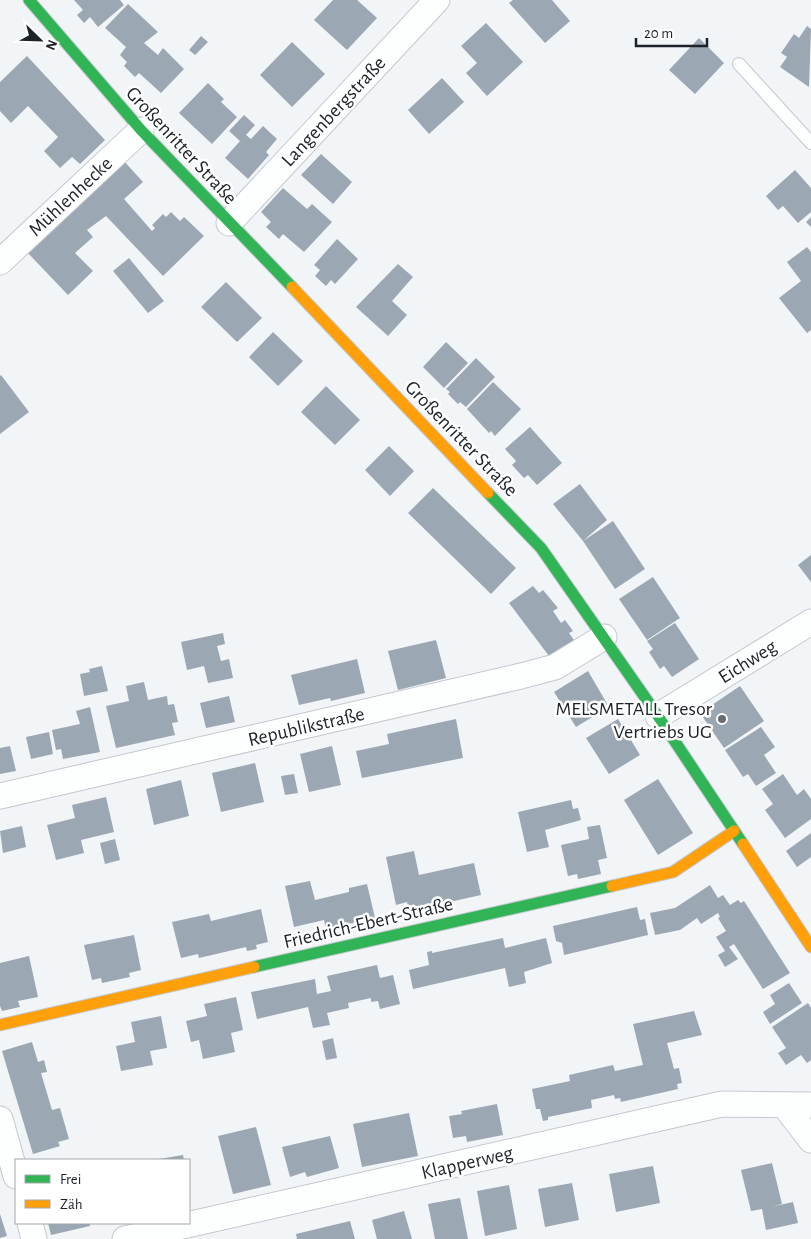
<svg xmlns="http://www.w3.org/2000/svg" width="811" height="1239" viewBox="0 0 811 1239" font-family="'Alegreya Sans',sans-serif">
<rect width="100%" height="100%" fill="#f2f5f8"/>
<path fill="#9ba7b2" d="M74 0H120L124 5 98 27 90 17 84 23 77 15 83 10Z
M333 0H357L377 18 347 50 314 20Z
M513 0H552L570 21 545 43 509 3Z
M128 4 158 32 144 43 158 55 163 48 184 69 161 93 139 73 135 77 124 66 127 62 120 55 126 47 105 28Z
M486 23 523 62 487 96 466 73 477 63 461 46Z
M807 26 811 29 809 87 780 67 787 57 781 53 794 34 799 38Z
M201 36 208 42 195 55 189 50Z
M699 38 724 63 695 94 669 70Z
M292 42 325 74 292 107 260 75Z
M27 56 105 140 80 164 72 157 60 168 44 151 58 137 28 106 11 123 0 111V82Z
M442 78 464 102 429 134 408 110Z
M208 83 224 99 221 102 237 117 212 144 179 113Z
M244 115 255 125 246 135 251 139 263 126 277 139 266 152 269 155 248 179 225 158 240 141 229 131Z
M321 154 352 182 333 204 301 175Z
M123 160 143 182 124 199 152 231 155 228 152 225 163 214 166 217 171 212 180 221 184 217 204 236 163 276 106 216 87 230 93 237 75 253 93 271 68 295 26 251Z
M795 170 811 188V212L798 223 783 206 778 210 766 196Z
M283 188 307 209 312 204 332 222 304 252 283 234 279 239 266 227 271 222 261 212Z
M811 217V227L806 222Z
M337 239 358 259 335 284 331 280 326 286 315 276 320 270 314 265Z
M807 247 811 252V330L807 333 779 298 801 281 787 262Z
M129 258 164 301 148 313 113 271Z
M398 264 413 277 392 301 407 315 388 336 356 307Z
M226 282 262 318 237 342 201 307Z
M273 332 303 361 278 386 249 357Z
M446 342 468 363 444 388 423 367Z
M476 358 495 377 466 407 460 402 458 404 448 394 450 392 446 389Z
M1 375 29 412 0 434V376Z
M493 382 521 409 495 436 491 431 489 433 467 409Z
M326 386 360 420 335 445 301 412Z
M530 427 562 463 537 485 528 475 524 478 512 465 516 461 505 449Z
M389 446 414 471 390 496 365 470Z
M580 484 607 520 583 541 553 504Z
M433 488 516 568 491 594 408 513Z
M613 521 645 569 615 589 583 541Z
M811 555V582L798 565Z
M653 577 680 618 647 640 619 599Z
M533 586 539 593 543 590 558 608 553 611 561 623 565 620 573 631 569 633 579 647 549 656 509 603Z
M675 623 699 659 672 677 664 666 660 669 649 652 653 649 647 641Z
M223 633 225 644 217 646 221 661 229 659 233 678 208 683 204 666 187 670 181 642Z
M436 640 446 678 398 690 388 651Z
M357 659 365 693 331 701 330 698 299 705 291 675Z
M102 666 108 691 84 696 80 674 90 672 89 669Z
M588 671 609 707 576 727 554 692Z
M144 682 148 700 167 696 168 705 174 704 178 722 172 723 175 735 116 748 106 706 129 701 126 686Z
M740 686 764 721 724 748 700 713Z
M229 696 235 722 206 728 200 703Z
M90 707 100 752 63 759 61 749 56 750 52 730 80 724 76 711Z
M456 719 463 758 362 778 356 751 389 744 387 734Z
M618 719 640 755 609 774 586 738Z
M761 727 775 747 764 755 776 773 756 786 748 774 743 777 725 750Z
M49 732 53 754 31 759 26 737Z
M10 746 16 771 0 774V748Z
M332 746 341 785 309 792 300 754Z
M255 763 264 802 221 812 212 773Z
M294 774 298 793 285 795 281 776Z
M783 774 797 795 804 789 811 799V819L785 838 765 810 773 804 762 789Z
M658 779 693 833 658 855 624 800Z
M181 780 189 816 154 825 146 789Z
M106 797 114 832 81 840 84 853 56 860 47 825 75 818 72 805Z
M571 800 573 809 578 808 581 820 545 830 549 847 527 852 518 812Z
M600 825 607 858 598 860 601 874 578 879 577 874 568 876 561 845 589 839 587 827Z
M22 826 26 847 3 853 0 831Z
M811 833V857L797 867 786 851Z
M115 839 120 860 105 864 100 843Z
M414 851 419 875 474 863 481 895 409 911 407 902 396 905 386 857Z
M310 881 315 900 349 892V888L367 884 375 918 326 929 324 920 294 927 285 886Z
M710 885 718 898 723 895 730 905 738 900 741 903 744 901 790 973 763 989 734 944 729 947 738 959 725 967 718 955 725 951 716 937 726 931 718 918 720 917 718 913 701 924 697 918 680 930 655 935 650 913 675 908Z
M637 907 640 920 645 919 648 935 564 955 562 943 556 941 553 926Z
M261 909 268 942 256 945 257 949 247 951 246 947 199 958 198 954 181 958 172 922 209 914 211 921Z
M134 935 141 970 129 973 130 977 102 983 101 978 92 980 84 945Z
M503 938 505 948 546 938 552 963 524 972 526 983 509 987 505 968 413 989 409 970 429 965 427 952 432 951V953Z
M29 956 38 997 18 1001 20 1007 2 1011 0 1006V963Z
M377 965 380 978 393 975 400 1004 380 1009 378 1001 371 1002V998L348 1003 349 1008 327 1013 330 1025 313 1028 308 1007 257 1019 251 992 315 979 317 994 331 991 327 976Z
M789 983 802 1003 770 1024 763 1012 775 1004 770 995Z
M236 997 243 1030 231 1033 235 1052 203 1059 199 1040 191 1042 186 1021 207 1016 204 1004Z
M808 1003 811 1008V1060L807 1063 801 1055 786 1065 778 1053 786 1048 772 1027Z
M694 1011 702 1035 667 1043 674 1069 679 1068 682 1083 677 1084 678 1089 621 1102 620 1098 615 1099 614 1095 591 1100 592 1108 548 1117V1120L543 1121 540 1109H536L532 1089 570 1081 569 1075 613 1065 615 1071 643 1065 633 1024Z
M161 1016 167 1048 150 1051 153 1065 121 1071 116 1046 135 1042 131 1022Z
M333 1038 337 1058 326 1060 322 1041Z
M32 1042 38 1062 44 1060 47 1072 41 1073 52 1110 60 1108 69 1139 58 1142 60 1146 33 1154 2 1051Z
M497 1104 503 1135 467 1142 466 1136 453 1138 449 1116 462 1114 461 1111Z
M409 1113 418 1156 362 1167 353 1124Z
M256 1127 271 1185 233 1194 218 1136Z
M330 1136 339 1168 307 1177 305 1172 290 1177 282 1147Z
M183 1155 184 1160H159V1159Z
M772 1163 782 1204 771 1207 793 1202 798 1223 766 1230 762 1209 751 1211 741 1170Z
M653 1166 660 1203 616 1212 609 1174Z
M572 1183 579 1220 545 1227 538 1189Z
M509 1185 517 1229 485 1236 477 1191Z
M460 1198 468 1239H435L428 1204Z
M404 1211 412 1239H377L372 1220Z
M0 1214 7 1236 0 1238Z
M350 1221 355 1239H297L296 1234Z
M48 1223H90V1226L51 1235Z"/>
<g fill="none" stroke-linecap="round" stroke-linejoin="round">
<defs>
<path id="lane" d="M739 64 811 143"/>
<path id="street" d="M229 223 437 0
M0 262 141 130
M658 716 811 622
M0 796 521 676 555 667 604 637
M784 1105 811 1140
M0 1119 16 1176
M30 1223 34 1239
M125 1239 722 1104 811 1105"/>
<path id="fast" d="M29 0 141 130 292 287
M488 493 541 548 658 716 743 844
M254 967 612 886"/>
<path id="slow" d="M292 287 488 493
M743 844 811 947
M612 886 673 872 734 831
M0 1025 254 967"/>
</defs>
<use href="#lane" stroke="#c4c8cd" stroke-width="14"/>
<use href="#street" stroke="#c4c8cd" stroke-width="27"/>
<use href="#fast" stroke="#c4c8cd" stroke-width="13"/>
<use href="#slow" stroke="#c4c8cd" stroke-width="13"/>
<use href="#lane" stroke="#fdfefe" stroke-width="12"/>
<use href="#street" stroke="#fdfefe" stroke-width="25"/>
<use href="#fast" stroke="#30b455" stroke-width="11"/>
<use href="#slow" stroke="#ff9f0a" stroke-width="11"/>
</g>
<circle fill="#676c71" stroke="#fff" stroke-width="2" cx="722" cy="719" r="5"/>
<g text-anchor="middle" stroke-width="5" stroke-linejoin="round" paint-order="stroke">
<g font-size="20" fill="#1c2229" stroke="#fff">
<text transform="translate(333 111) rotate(-47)" y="7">Langenbergstraße</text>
<text transform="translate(182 145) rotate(47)" y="7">Großenritter Straße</text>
<text transform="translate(70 196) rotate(-43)" y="7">Mühlenhecke</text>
<text transform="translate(462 438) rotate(46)" y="7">Großenritter Straße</text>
<text transform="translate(747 661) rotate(-32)" y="7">Eichweg</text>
<text transform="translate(306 726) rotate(-13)" y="7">Republikstraße</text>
<text transform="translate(368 922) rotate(-13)" y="7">Friedrich-Ebert-Straße</text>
<text transform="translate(467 1162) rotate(-13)" y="7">Klapperweg</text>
</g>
<g font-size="20" fill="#1c2229" stroke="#fff" text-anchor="end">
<text x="712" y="715">MELSMETALL Tresor<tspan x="712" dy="23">Vertriebs UG</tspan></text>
</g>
</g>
<rect x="15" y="1159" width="175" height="65" fill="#ffffff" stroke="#a4a7a9"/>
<rect x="25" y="1175" width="25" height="8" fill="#30b455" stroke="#a4a7a9"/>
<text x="60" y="1184" font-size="15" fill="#1c2229">Frei</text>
<rect x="25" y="1200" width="25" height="8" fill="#ff9f0a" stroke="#a4a7a9"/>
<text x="60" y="1209" font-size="15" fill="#1c2229">Zäh</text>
<g transform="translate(40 40) rotate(113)" stroke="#ffffff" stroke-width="4" paint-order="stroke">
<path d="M0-4L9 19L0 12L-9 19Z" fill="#1c2229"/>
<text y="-8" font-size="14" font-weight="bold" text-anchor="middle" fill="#1c2229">N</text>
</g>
<path d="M636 38v8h71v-8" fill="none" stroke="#1c2229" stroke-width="2.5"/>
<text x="644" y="38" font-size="15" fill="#1c2229" stroke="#ffffff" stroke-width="4" paint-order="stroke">20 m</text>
</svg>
